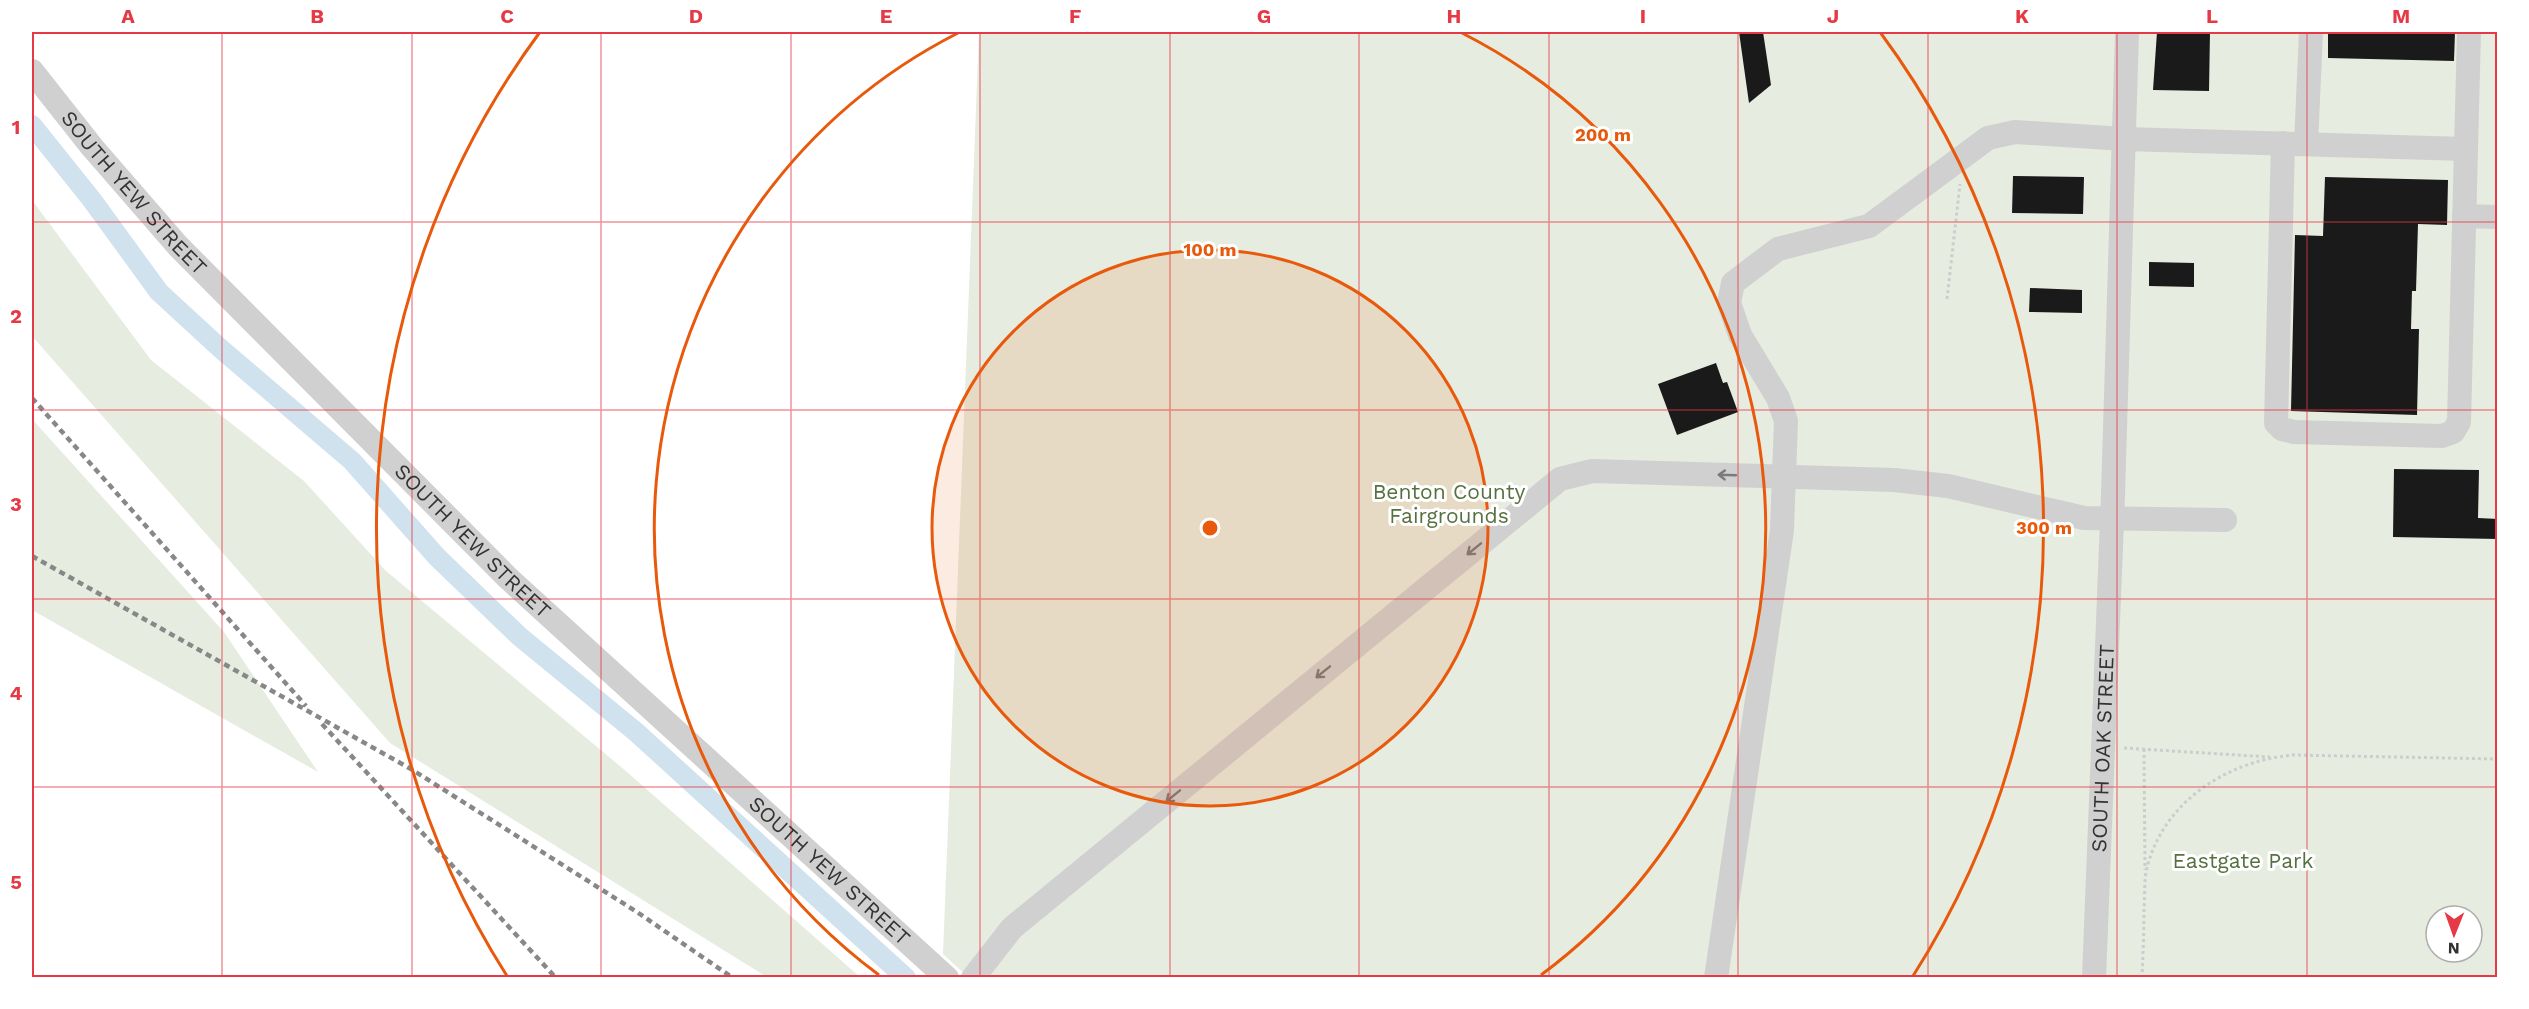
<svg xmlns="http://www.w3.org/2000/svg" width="2529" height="1009" viewBox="0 0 2529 1009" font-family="'Work Sans',sans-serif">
<rect width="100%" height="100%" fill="#fff"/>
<path fill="#e6ecdf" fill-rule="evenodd" d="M979 32H2497V977L969 978 943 954ZM2436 916H2472V952H2436Z
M32 200 151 360 304 481 386 571 627 772 860 977H767L390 743 32 336Z
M32 419 224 632 318 772 32 610Z"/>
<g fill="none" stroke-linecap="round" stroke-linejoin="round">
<path stroke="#cfe2ee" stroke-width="20" d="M32 125 92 200 159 292 221 349 352 461 437 557 519 636 636 732 906 978"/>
</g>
<path fill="#1a1a1a" d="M1739 32H1763L1771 85 1749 103Z
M2157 32H2210L2209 91 2153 90Z
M2328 32H2455L2454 61 2328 58Z
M2013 176 2084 177 2083 214 2012 213Z
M2325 177 2448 180 2447 225 2418 224 2416 291H2412L2411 329H2419L2417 415 2291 411 2295 235 2323 236Z
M2149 262 2194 263V287L2149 286Z
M2030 288 2082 290V313L2029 312Z
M1716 363 1723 383 1727 382 1738 412 1677 435 1658 384Z
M2394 469 2479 470 2478 518 2498 519V539L2393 537Z"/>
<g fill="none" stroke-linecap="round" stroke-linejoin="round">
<path stroke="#cdcdcd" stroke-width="3" stroke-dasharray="3 3" stroke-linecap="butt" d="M1947 299 1960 184
M2124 748 2270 757
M2144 749 2145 870
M2142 978C2143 955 2144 932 2144 909 2145 897 2144 884 2146 872 2161 803 2226 761 2293 755L2498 759"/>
<g stroke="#d0d0d0" stroke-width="24">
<path id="s1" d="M32 71 92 147 178 246 508 578 947 978"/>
<path d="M2283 143 2276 423 2282 429 2294 432 2442 436 2453 432 2459 422 2469 32"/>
<path d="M2306 144 2311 32"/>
<path d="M2464 216 2498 217"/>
<path d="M973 978 1012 928 1560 479 1592 471 1894 480 1948 486 2084 518 2225 520"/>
<path d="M1716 978 1782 530 1786 421 1778 398 1740 335 1729 303 1733 283 1778 249 1869 226 1988 138 2015 132 2124 139 2466 149"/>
<path id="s2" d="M2094 978 2113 495 2127 32"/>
</g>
<path stroke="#888" stroke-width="4.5" stroke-dasharray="6 4.5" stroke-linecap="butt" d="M32 398 306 706
M32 556 411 769 637 912 733 978
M322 724 556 978"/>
</g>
<defs><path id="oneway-shaft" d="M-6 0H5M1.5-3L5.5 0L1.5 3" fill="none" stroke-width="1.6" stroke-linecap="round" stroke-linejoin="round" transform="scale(1.5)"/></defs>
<g stroke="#7a7a7a">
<use href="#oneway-shaft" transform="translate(1727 475) rotate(-178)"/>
<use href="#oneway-shaft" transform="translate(1474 549) rotate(141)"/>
<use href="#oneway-shaft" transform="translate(1323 672) rotate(141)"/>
<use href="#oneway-shaft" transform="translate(1173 796) rotate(141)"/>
</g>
<path fill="none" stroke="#e63946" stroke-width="1.5" stroke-opacity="0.55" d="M222 32V978M412 32V978M601 32V978M791 32V978M980 32V978M1170 32V978M1359 32V978M1549 32V978M1738 32V978M1928 32V978M2117 32V978M2307 32V978M32 222H2498M32 410H2498M32 599H2498M32 787H2498"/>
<circle cx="1210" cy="528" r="278" fill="#e8590c" fill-opacity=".12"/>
<g fill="none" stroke="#e8590c" stroke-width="3">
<circle cx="1210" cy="528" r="278"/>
<path d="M879 975A556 556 0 0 1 958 33M1462 33A556 556 0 0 1 1541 975"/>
<path d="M507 976A834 834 0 0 1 540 32M1880 32A834 834 0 0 1 1913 976"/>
</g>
<g text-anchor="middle" stroke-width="6" stroke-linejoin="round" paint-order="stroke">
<g font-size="21" fill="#333" stroke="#fff">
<text dy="7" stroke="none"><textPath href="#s1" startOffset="159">SOUTH YEW STREET</textPath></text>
<text dy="7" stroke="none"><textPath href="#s1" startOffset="645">SOUTH YEW STREET</textPath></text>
<text dy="7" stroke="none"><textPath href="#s2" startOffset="230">SOUTH OAK STREET</textPath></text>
<text dy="7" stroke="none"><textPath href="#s1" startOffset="1131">SOUTH YEW STREET</textPath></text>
</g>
<g font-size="21" fill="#56703f" stroke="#fff">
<text x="1449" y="499">Benton County<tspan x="1449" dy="24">Fairgrounds</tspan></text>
<text x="2243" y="868">Eastgate Park</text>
</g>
</g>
<circle cx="1210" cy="528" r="9" fill="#e8590c" stroke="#fff" stroke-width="3"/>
<g font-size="18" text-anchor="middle" font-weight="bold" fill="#e8590c" stroke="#fff" stroke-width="6" stroke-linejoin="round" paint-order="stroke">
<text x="1603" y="141">200 m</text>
<text x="1210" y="256">100 m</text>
<text x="2044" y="534">300 m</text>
</g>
<rect width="2529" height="1009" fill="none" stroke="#ffffff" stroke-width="66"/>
<g transform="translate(2454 934) rotate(181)"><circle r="28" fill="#ffffff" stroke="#adadad" stroke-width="1.5"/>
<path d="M0-4.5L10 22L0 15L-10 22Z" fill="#e63946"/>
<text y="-9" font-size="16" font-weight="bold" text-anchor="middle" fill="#333333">N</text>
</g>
<rect x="33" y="33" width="2463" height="943" fill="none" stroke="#e63946" stroke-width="2"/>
<g font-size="20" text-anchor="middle" font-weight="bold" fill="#e63946">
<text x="128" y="23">A</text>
<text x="317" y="23">B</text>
<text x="507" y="23">C</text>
<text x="696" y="23">D</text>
<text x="886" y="23">E</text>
<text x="1075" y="23">F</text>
<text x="1264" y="23">G</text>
<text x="1454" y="23">H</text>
<text x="1643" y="23">I</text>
<text x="1833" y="23">J</text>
<text x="2022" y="23">K</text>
<text x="2212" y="23">L</text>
<text x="2401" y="23">M</text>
<text x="16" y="134">1</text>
<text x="16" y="323">2</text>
<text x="16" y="511">3</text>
<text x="16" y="700">4</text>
<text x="16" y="889">5</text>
</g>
</svg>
